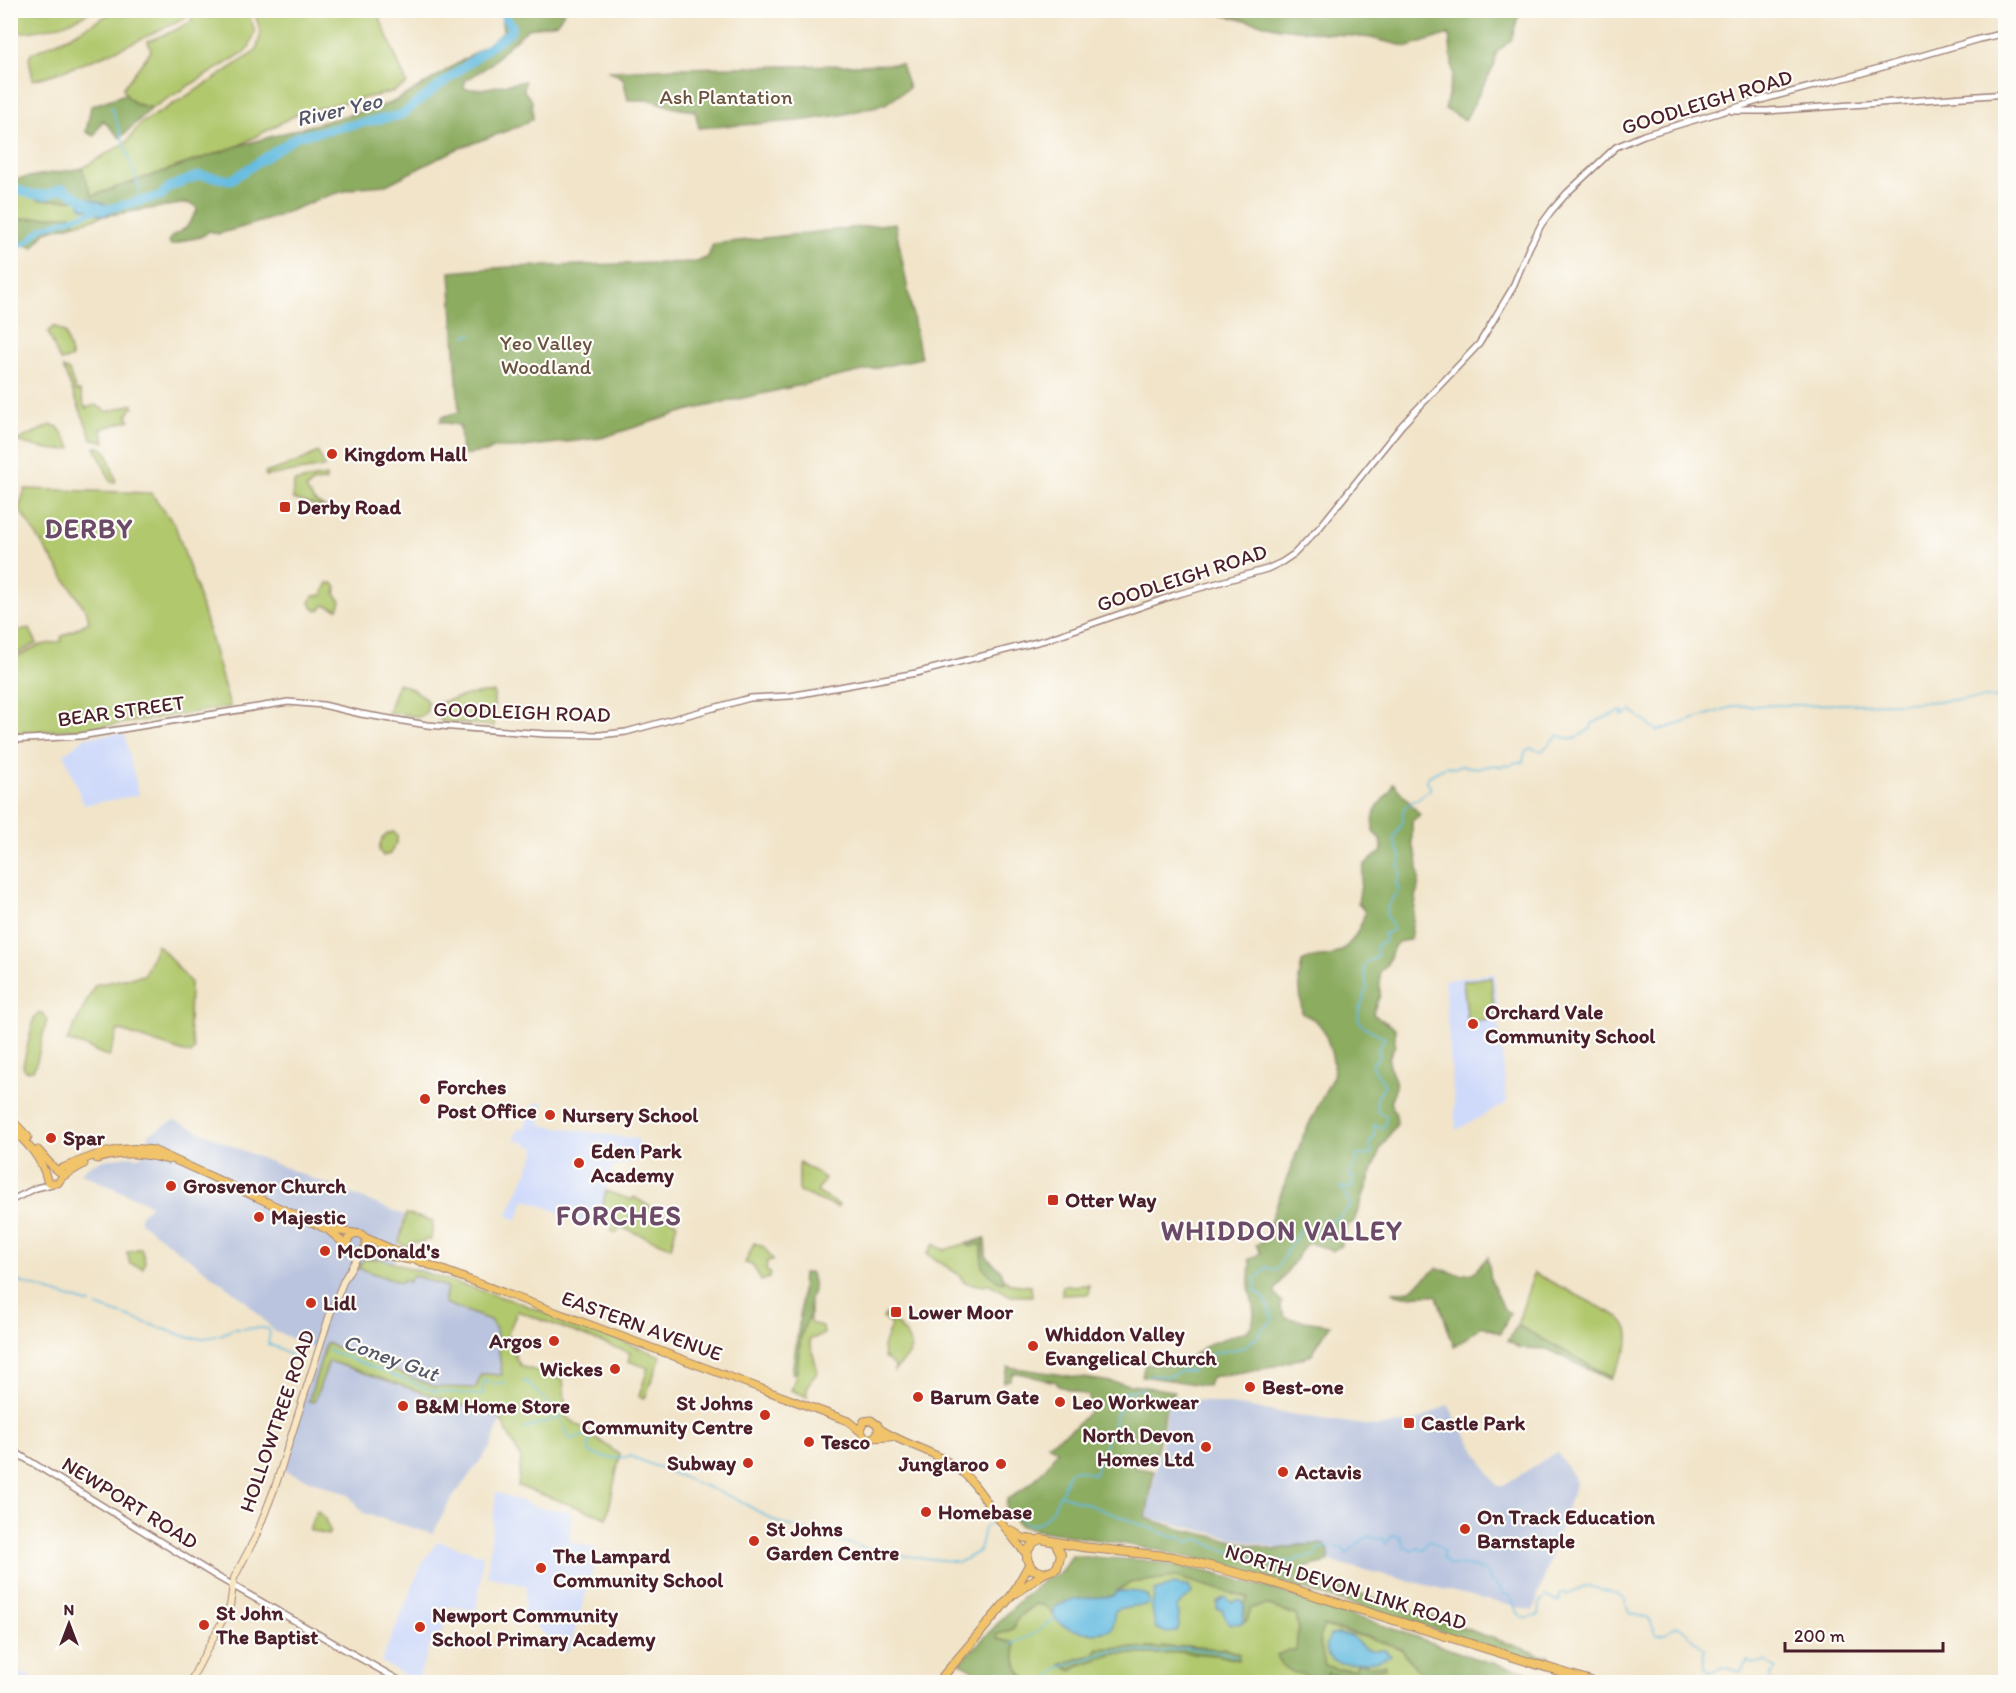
<svg xmlns="http://www.w3.org/2000/svg" width="2016" height="1693" viewBox="0 0 2016 1693" font-family="Itim,sans-serif">
<rect width="100%" height="100%" fill="#fdfcf7"/>
<filter id="ink" filterUnits="userSpaceOnUse"><feTurbulence type="fractalNoise" baseFrequency=".0167" numOctaves="2"/><feDisplacementMap in="SourceGraphic" scale="12" xChannelSelector="R" yChannelSelector="G"/><feConvolveMatrix kernelMatrix="1 2 1 2 8 2 1 2 1" color-interpolation-filters="sRGB"/></filter>
<filter id="wash" filterUnits="userSpaceOnUse"><feTurbulence type="fractalNoise" baseFrequency=".008" numOctaves="4" result="noise"/><feDisplacementMap in="SourceGraphic" scale="24" xChannelSelector="R" yChannelSelector="G"/><feGaussianBlur stdDeviation="1.35" result="paint"/><feColorMatrix in="noise" values="0 0 0 0 0 0 0 0 0 0 0 0 0 0 0 0 0 1.4 0 .05"/><feComposite in="paint" operator="in"/></filter>
<g filter="url(#wash)">
<rect width="100%" height="100%" fill="#f1e4c9"/>
<path fill="#cfdafa" d="M124 733 139 795 84 805 64 754 86 737Z
M1494 973 1507 1103 1456 1130 1444 980Z
M535 1102 544 1103 540 1125 638 1139 641 1159 613 1167 605 1190 606 1191 596 1228 526 1199 517 1220 507 1216 535 1153 536 1148 514 1139 519 1128H524Z
M496 1492 537 1507 571 1512 570 1541 599 1550 568 1653 531 1623 522 1620 527 1586 487 1576Z
M438 1541 483 1555 480 1588 476 1610 449 1606 439 1646 432 1644 430 1645 417 1682 381 1662 422 1563Z
M10 1670H11L47 1682H11Z"/>
<path fill="#bac4de" d="M175 1120 241 1150 404 1215 394 1264 421 1269 445 1279 463 1291 480 1307 496 1329 507 1365 501 1418 491 1446 448 1504 433 1534 363 1513 348 1494 285 1471 294 1424 319 1351 273 1330 246 1301 140 1222V1216L151 1205 80 1173 92 1164 104 1160 127 1156 140 1157 150 1142 148 1138 150 1133Z
M1170 1396 1377 1427 1415 1422 1448 1405 1497 1486H1502L1557 1452 1576 1482 1533 1611 1147 1517Z"/>
<path fill="#b1c86d" stroke="#7e744c" stroke-width="1.5" d="M10 11 11 10 91 11C72 24 34 34 11 32Z
M115 11H188L186 18C137 41 86 66 33 80L29 58 32 53 68 37Z
M193 11H248L255 32 248 50 152 108C139 105 128 102 123 88L151 51 148 41 171 32 191 22Z
M254 11H377L407 84 392 92 301 112 238 146 91 196 82 168 127 142 140 124 208 83 256 51 261 33Z
M11 191 41 200H79L82 207 103 216 75 224 71 215 11 220Z
M54 326 65 333 72 358 60 361 48 332Z
M63 368 69 371 76 391H80L85 408 96 405 107 412 133 404 134 408 130 409V411L127 416 130 420 101 429 105 442 92 439Z
M51 425 58 427 72 448C55 454 33 445 16 441Z
M95 447H100L107 452 116 481 114 482H111Z
M318 452 325 467 266 476 265 473 298 462Z
M326 476V481L314 482 306 489 314 501 329 510 293 499 294 482Z
M25 489 151 493 175 525 196 587 230 707 86 729 11 733V660L37 646 62 641 61 637 89 622 87 612 19 509Z
M328 583H332L337 587 335 594 341 601 338 609 325 605 321 609 316 610 312 607 310 603 313 596 322 595Z
M29 628 37 643 13 656 11 652V632Z
M398 683 414 690 424 697 428 703 426 713 419 717 388 712Z
M494 692V726L443 722 437 717 435 709 439 703 467 695Z
M394 832 397 836V841L390 854 383 856 379 850C380 841 384 833 394 832Z
M157 945 163 950 190 982 189 1025 194 1050 190 1054 118 1030 109 1057 84 1046 67 1041 95 985 144 975Z
M1491 977 1495 1019 1468 1023 1463 981Z
M38 1013H43L47 1019 37 1061 33 1070 25 1071 23 1065 34 1018Z
M799 1162 825 1178 817 1192 839 1205 837 1207 799 1192Z
M606 1191 632 1200 634 1197 677 1223 671 1247 620 1227 617 1233 611 1231 614 1224 599 1219Z
M406 1214 433 1221 431 1240H424L423 1243 411 1242 410 1247 399 1243Z
M985 1238 986 1265 1011 1284 1031 1286 1032 1296H1011L988 1283 983 1286 964 1282 958 1274 927 1254 934 1244 944 1250Z
M754 1243 764 1247 773 1260 767 1261 766 1270 771 1274 769 1278 761 1281 753 1265 745 1263Z
M141 1248 145 1261 143 1268 130 1264 127 1252Z
M364 1259H381L517 1302 661 1356 645 1398 639 1396 648 1368 628 1361 630 1353 517 1311 508 1334 517 1360 521 1366 563 1380 567 1417 620 1455 607 1518 518 1486 521 1459 500 1418 329 1361 314 1402 309 1401 326 1343 435 1387 476 1388 481 1374 502 1375 496 1329 490 1320 444 1303 447 1287 413 1275 409 1282 403 1280 401 1283 358 1268Z
M1534 1273 1619 1317C1641 1335 1622 1358 1611 1377L1517 1325Z
M1089 1285V1294L1062 1295V1286Z
M886 1314 905 1333 912 1348 909 1355 894 1371 895 1366 884 1357 883 1347 891 1325 883 1318Z
M810 1316V1323L823 1326 824 1334 809 1340 818 1372C812 1379 805 1386 807 1397L791 1390C802 1366 794 1338 810 1316Z
M317 1511 324 1517 330 1531 328 1535 309 1530Z
M1176 1577 1249 1598 1324 1626 1386 1643 1401 1649 1409 1658 1440 1677 1500 1682H1030C1015 1670 1016 1662 1014 1643L998 1639 996 1635 1013 1629 1015 1620 1036 1604 1117 1591 1129 1583Z"/>
<path fill="#8cac60" stroke="#6b6646" stroke-width="1.5" d="M501 11H565L557 23 528 29 507 47 490 65 465 81 464 89H481L525 81 524 91 532 101 533 119 520 126 457 149 386 185 360 187 327 196 270 219 243 227 218 234 209 231C201 239 195 238 185 240 180 242 177 245 171 245L169 242 172 236 186 228 197 211 196 206 187 203 103 216 116 210 84 197 79 200H41L11 190V180L82 168 92 196 238 146 391 103 420 87 484 47 503 32Z
M1222 11V10L1520 11 1511 40 1496 53 1495 64 1465 120 1445 109 1453 73 1449 34 1408 47 1371 38 1280 28 1222 15Z
M901 64 909 88 885 104 841 115 798 121 699 128 695 111 675 108 651 100H628L623 78 609 71 676 68Z
M125 94 135 104 152 108 120 138 103 120 94 136 86 132 91 106Z
M71 215 75 224 45 232 33 248 11 237V220Z
M895 223 921 358 686 411 601 438 515 448H493L486 452 462 455 460 426C454 423 445 424 440 421L442 417 459 412 450 272 508 267 697 262 708 257 713 244Z
M1393 783 1420 815 1412 821V845L1417 857 1419 879 1410 940C1389 941 1395 951 1387 964 1385 967 1382 969 1380 972V995L1373 1012 1374 1015 1395 1028V1045L1389 1058V1066L1395 1080 1396 1087 1390 1102 1396 1115 1397 1124 1381 1147 1354 1221 1347 1226 1341 1246 1332 1251 1310 1243 1305 1245 1274 1292 1282 1302 1280 1307 1286 1318 1330 1325 1311 1355 1268 1368 1211 1377 1208 1386 1142 1376 1145 1364 1179 1366 1208 1344 1247 1331C1260 1319 1251 1301 1249 1286 1248 1278 1250 1270 1250 1262L1248 1260 1261 1253 1256 1245 1270 1237 1267 1229 1304 1134 1333 1076C1336 1064 1327 1033 1319 1024 1315 1019 1307 1016 1302 1013L1299 979 1302 962C1312 956 1319 958 1330 956 1349 951 1361 929 1365 912L1358 903 1364 865 1382 851 1381 840 1373 832C1373 822 1373 811 1380 803 1387 794 1390 795 1393 783Z
M985 1238 986 1256 1002 1272 1003 1282H998L982 1267V1244L970 1247 967 1245Z
M1488 1257 1491 1280 1504 1309 1510 1314 1500 1333 1482 1326 1454 1347 1437 1296C1423 1291 1405 1301 1393 1292L1410 1290 1437 1268 1461 1275 1473 1273Z
M803 1273H811L814 1287 810 1300V1316L805 1324 801 1335 797 1372 792 1373 800 1318Z
M1517 1325 1611 1377 1610 1380 1547 1349 1519 1348 1508 1341Z
M1008 1367 1174 1391 1168 1399 1156 1453 1153 1454 1152 1458 1137 1455 1133 1467 1154 1471 1146 1518 1180 1529 1274 1550 1300 1545 1325 1544 1328 1552V1562L1303 1568V1575L1429 1616 1541 1655H1549L1553 1664 1543 1663 1227 1566 1148 1548 1030 1529 1019 1525 1006 1508 1007 1499C1028 1488 1046 1471 1057 1450L1048 1444 1074 1428 1090 1411 1089 1396 1059 1386 1055 1381C1040 1381 1028 1373 1013 1373L1010 1380 1003 1382Z
M1072 1556 1143 1560 1209 1572 1272 1589 1394 1629 1477 1659 1568 1682H1500L1440 1677 1419 1672 1401 1649 1371 1638 1324 1626 1319 1638 1325 1665 1337 1669H1355L1357 1664 1364 1663 1369 1666 1385 1665V1668C1371 1672 1341 1679 1328 1673L1325 1678C1306 1675 1284 1676 1277 1655L1286 1651H1296L1298 1627 1296 1615 1268 1605 1251 1608 1247 1621H1243L1244 1604 1248 1598 1176 1577 1129 1583 1117 1591 1113 1596 1070 1600 1055 1607 1053 1615 1045 1606 1036 1604C1025 1611 1016 1616 1013 1629L996 1635 998 1639 1014 1643C1016 1662 1015 1670 1030 1682H989L976 1672 960 1663 1022 1598 1047 1578 1059 1574Z
M1163 1646 1175 1648 1184 1646 1219 1649 1225 1648 1239 1654 1238 1660 1216 1655 1179 1652 1166 1654H1114L1077 1666 1072 1671 1061 1664 1094 1654 1098 1648H1160Z"/>
<path fill="#63bbe0" stroke="#566d86" stroke-width="1.5" d="M83 197 100 202 116 210 102 216 93 212 91 207 86 209 81 207 79 200Z
M1174 1584 1189 1587 1192 1593C1188 1600 1182 1600 1177 1607L1179 1626 1176 1632 1167 1633 1155 1628 1152 1606 1155 1591Z
M1123 1591 1140 1592 1147 1596 1149 1601 1147 1605 1132 1606 1129 1608H1120L1115 1611 1112 1629C1098 1637 1061 1632 1053 1615L1055 1607 1070 1600 1113 1596 1116 1592Z
M1225 1597 1232 1602 1241 1600 1244 1604 1243 1623 1231 1624 1226 1619 1222 1610 1217 1609V1602Z
M1338 1634 1352 1636C1364 1650 1366 1651 1385 1650L1391 1656C1385 1660 1380 1660 1373 1661 1352 1665 1315 1669 1330 1635Z"/>
<g fill="none" stroke-linecap="round" stroke-linejoin="round">
<path stroke="#63bbe0" stroke-width="1.5" d="M111 106 140 190 135 203
M465 336 472 334
M10 1279 91 1304
M97 1306 190 1338H205L220 1335 233 1329 264 1328 268 1329 270 1333 268 1344 281 1349 291 1356 298 1352 303 1342 306 1341 313 1344
M328 1350 434 1391 481 1395 483 1392V1384L485 1381 495 1384 506 1382
M1147 1376C1154 1374 1161 1377 1168 1376 1179 1375 1177 1369 1191 1371L1214 1353 1246 1347 1250 1341 1256 1339 1259 1332 1273 1320C1269 1308 1267 1297 1255 1291L1256 1283 1254 1279 1261 1274 1266 1267 1275 1271C1279 1267 1280 1261 1284 1257 1285 1247 1297 1243 1297 1232L1300 1230 1310 1232 1317 1231 1326 1238 1334 1231 1328 1222 1339 1217 1351 1206 1341 1187 1351 1189 1354 1177 1350 1176V1173L1357 1160 1356 1157 1357 1155H1370L1372 1153 1369 1143 1375 1136 1374 1125 1383 1128 1386 1122V1116L1377 1111V1098L1385 1085 1371 1065 1380 1057 1378 1049 1385 1038C1375 1030 1353 1028 1359 1010 1361 1003 1365 1000 1364 992L1367 990 1364 967 1366 963 1377 957 1376 945 1384 942 1385 937 1383 934 1391 931 1393 928C1392 923 1388 920 1386 915 1384 910 1395 895 1399 889L1396 884C1401 875 1403 874 1398 865L1401 862V856L1393 839 1403 822V811L1405 807 1430 790V786L1426 782 1429 776 1447 766 1454 768 1461 766 1479 768 1495 765 1502 767 1505 765 1510 766 1516 762H1523L1525 752 1530 748 1542 751 1558 735C1574 742 1576 737 1591 729L1592 724C1599 720 1614 713 1622 711V716L1632 711 1657 731 1735 706 1907 703 2006 697
M523 1382 526 1381 552 1407 560 1417 570 1439 583 1436 590 1438 589 1452C602 1458 616 1460 630 1456L734 1498 777 1522 881 1553 960 1562 979 1551 984 1528 991 1523
M524 1429 560 1417
M1061 1493 1070 1471 1078 1470 1095 1475 1098 1462 1096 1456 1103 1452 1107 1437 1114 1429 1115 1416 1122 1409 1124 1392 1144 1389
M1011 1514H1016C1019 1517 1021 1520 1024 1522 1041 1533 1055 1506 1060 1494L1176 1538 1180 1536 1187 1542 1199 1539 1215 1547 1272 1564 1285 1561 1293 1562 1299 1558 1314 1556 1316 1555V1550L1325 1547 1342 1548 1347 1554C1353 1546 1360 1540 1369 1536L1376 1539 1384 1538V1542L1386 1544 1392 1536H1400L1404 1546 1412 1551 1417 1547 1424 1549 1427 1542H1433L1444 1551 1443 1558 1449 1565C1463 1565 1480 1566 1490 1576L1489 1579 1501 1589 1504 1594 1510 1596C1513 1603 1517 1619 1529 1618 1532 1617 1535 1616 1538 1616L1539 1603 1544 1599
M1546 1596 1560 1602V1594L1563 1592 1567 1595 1587 1586C1600 1589 1613 1591 1624 1598L1629 1612 1649 1619 1657 1635 1665 1634 1675 1627C1687 1627 1695 1643 1704 1649 1704 1659 1701 1666 1711 1672L1723 1667 1740 1672 1748 1661 1752 1664 1766 1661 1777 1669 1771 1676 1772 1682
M1148 1603 1153 1604
M1011 1645C1019 1639 1031 1637 1038 1631 1044 1627 1048 1623 1055 1620
M1039 1682 1049 1678 1058 1668 1110 1651 1159 1652 1185 1648 1222 1652 1237 1657"/>
<path stroke="#63bbe0" stroke-width="5" d="M10 237 21 245C30 243 35 233 42 228L98 210"/>
<path stroke="#63bbe0" stroke-width="9" d="M10 187 30 194 46 195 63 188 91 205
M103 210 161 196 169 187 200 175 231 180 298 136 401 115 511 31 512 25 506 19 503 10"/>
</g>
</g>
<g filter="url(#ink)">
<g fill="none" stroke-linecap="round" stroke-linejoin="round">
<defs>
<path id="tertiary" d="M1732 111H1767L2006 94
M10 740 80 736 288 702 323 705 361 714 427 725 545 734 600 735 626 732 750 698 790 696 916 673 1045 640 1175 595 1267 569 1282 562 1294 554 1320 527 1402 425 1479 344 1512 289 1529 248 1541 225 1552 210 1567 193 1616 147 1644 135 1768 98 1852 76 1979 39 2006 33
M10 1201 36 1188 52 1184
M10 1449 216 1576 402 1682"/>
<path id="secondary" d="M190 1682 230 1606 234 1578 256 1536 275 1487 330 1314 344 1280 359 1254"/>
<path id="primary" d="M10 1118 28 1137
M10 1127C27 1143 42 1158 47 1180L50 1183H58L62 1177 84 1164
M38 1150 54 1168 60 1172
M97 1159C121 1151 144 1153 168 1160
M58 1170C91 1156 117 1144 153 1150L326 1229 361 1234 366 1238 424 1263 848 1421 860 1431
M327 1229 348 1247
M354 1234 348 1239C346 1252 358 1258 366 1248V1238
M364 1251 410 1260
M879 1428C903 1445 934 1450 957 1468 976 1482 987 1504 1001 1522 1009 1534 1018 1544 1027 1555
M874 1437 878 1433V1425L871 1420 864 1421 860 1429 864 1437 868 1438 890 1437
M1011 1530 1023 1538 1038 1540"/>
<path id="trunk" d="M1055 1542 1061 1554 1057 1568 1044 1573 1032 1569 1027 1559 1028 1550 1034 1542 1041 1539 1082 1547 1174 1557 1261 1579 1594 1682
M1016 1593 1044 1573
M938 1682 1012 1595 1029 1565"/>
</defs>
<use href="#tertiary" stroke="#9e827a" stroke-width="8"/>
<use href="#secondary" stroke="#9e827a" stroke-width="8"/>
<use href="#primary" stroke="#9e827a" stroke-width="9"/>
<use href="#trunk" stroke="#9e827a" stroke-width="10"/>
<use href="#tertiary" stroke="#fff" stroke-width="5"/>
<use href="#secondary" stroke="#f9e7c3" stroke-width="6"/>
<use href="#primary" stroke="#f1c36a" stroke-width="7"/>
<use href="#trunk" stroke="#f1c36a" stroke-width="8"/>
</g>
</g>
<g fill="#c8321e" stroke="#fdfcf7" stroke-width="2">
<circle cx="332" cy="454" r="6"/>
<rect x="279" y="501" width="12" height="12" rx="3"/>
<circle cx="1473" cy="1024" r="6"/>
<circle cx="425" cy="1099" r="6"/>
<circle cx="550" cy="1115" r="6"/>
<circle cx="51" cy="1138" r="6"/>
<circle cx="579" cy="1163" r="6"/>
<circle cx="171" cy="1186" r="6"/>
<rect x="1047" y="1194" width="12" height="12" rx="3"/>
<circle cx="259" cy="1217" r="6"/>
<circle cx="325" cy="1251" r="6"/>
<circle cx="311" cy="1303" r="6"/>
<rect x="890" y="1306" width="12" height="12" rx="3"/>
<circle cx="554" cy="1341" r="6"/>
<circle cx="1033" cy="1346" r="6"/>
<circle cx="615" cy="1369" r="6"/>
<circle cx="1250" cy="1387" r="6"/>
<circle cx="918" cy="1397" r="6"/>
<circle cx="1060" cy="1402" r="6"/>
<circle cx="403" cy="1406" r="6"/>
<circle cx="765" cy="1415" r="6"/>
<rect x="1403" y="1417" width="12" height="12" rx="3"/>
<circle cx="809" cy="1442" r="6"/>
<circle cx="1206" cy="1447" r="6"/>
<circle cx="748" cy="1463" r="6"/>
<circle cx="1001" cy="1464" r="6"/>
<circle cx="1283" cy="1472" r="6"/>
<circle cx="926" cy="1512" r="6"/>
<circle cx="1465" cy="1529" r="6"/>
<circle cx="754" cy="1541" r="6"/>
<circle cx="541" cy="1568" r="6"/>
<circle cx="204" cy="1625" r="6"/>
<circle cx="420" cy="1627" r="6"/>
</g>
<g text-anchor="middle" stroke-width="4.5" stroke-linejoin="round" paint-order="stroke">
<g font-size="21" fill="#69523f" stroke="#fdfcf7">
<text x="726" y="104">Ash Plantation</text>
<text x="546" y="350">Yeo Valley<tspan x="546" dy="24">Woodland</tspan></text>
</g>
<g font-size="21" fill="#4a1f2b" stroke="#fdfcf7">
<text transform="translate(1707 102) rotate(-17)" y="7">GOODLEIGH ROAD</text>
<text transform="translate(1182 578) rotate(-18)" y="7">GOODLEIGH ROAD</text>
<text transform="translate(121 711) rotate(-8)" y="7">BEAR STREET</text>
<text transform="translate(522 712) rotate(2)" y="7">GOODLEIGH ROAD</text>
<text transform="translate(642 1326) rotate(20)" y="7">EASTERN AVENUE</text>
<text transform="translate(277 1421) rotate(-71)" y="7">HOLLOWTREE ROAD</text>
<text transform="translate(130 1503) rotate(32)" y="7">NEWPORT ROAD</text>
<text transform="translate(1346 1587) rotate(17)" y="7">NORTH DEVON LINK ROAD</text>
</g>
<g font-size="21" font-weight="bold" fill="#4a1f2b" stroke="#fdfcf7" text-anchor="start">
<text x="344" y="461">Kingdom Hall</text>
<text x="297" y="514">Derby Road</text>
<text x="1485" y="1019">Orchard Vale<tspan x="1485" dy="24">Community School</tspan></text>
<text x="437" y="1094">Forches<tspan x="437" dy="24">Post Office</tspan></text>
<text x="562" y="1122">Nursery School</text>
<text x="63" y="1145">Spar</text>
<text x="591" y="1158">Eden Park<tspan x="591" dy="24">Academy</tspan></text>
<text x="183" y="1193">Grosvenor Church</text>
<text x="1065" y="1207">Otter Way</text>
<text x="271" y="1224">Majestic</text>
<text x="337" y="1258">McDonald's</text>
<text x="323" y="1310">Lidl</text>
<text x="908" y="1319">Lower Moor</text>
<text x="1045" y="1341">Whiddon Valley<tspan x="1045" dy="24">Evangelical Church</tspan></text>
<text x="542" y="1348" text-anchor="end">Argos</text>
<text x="603" y="1376" text-anchor="end">Wickes</text>
<text x="1262" y="1394">Best-one</text>
<text x="930" y="1404">Barum Gate</text>
<text x="1072" y="1409">Leo Workwear</text>
<text x="753" y="1410" text-anchor="end">St Johns<tspan x="753" dy="24">Community Centre</tspan></text>
<text x="415" y="1413">B&amp;M Home Store</text>
<text x="1421" y="1430">Castle Park</text>
<text x="1194" y="1442" text-anchor="end">North Devon<tspan x="1194" dy="24">Homes Ltd</tspan></text>
<text x="821" y="1449">Tesco</text>
<text x="736" y="1470" text-anchor="end">Subway</text>
<text x="989" y="1471" text-anchor="end">Junglaroo</text>
<text x="1295" y="1479">Actavis</text>
<text x="938" y="1519">Homebase</text>
<text x="1477" y="1524">On Track Education<tspan x="1477" dy="24">Barnstaple</tspan></text>
<text x="766" y="1536">St Johns<tspan x="766" dy="24">Garden Centre</tspan></text>
<text x="553" y="1563">The Lampard<tspan x="553" dy="24">Community School</tspan></text>
<text x="216" y="1620">St John<tspan x="216" dy="24">The Baptist</tspan></text>
<text x="432" y="1622">Newport Community<tspan x="432" dy="24">School Primary Academy</tspan></text>
</g>
<g font-size="22" font-style="italic" fill="#53566a" stroke="#fdfcf7">
<text transform="translate(339 109) rotate(-13)" y="8">River Yeo</text>
<text transform="translate(391 1357) rotate(20)" y="8">Coney Gut</text>
</g>
<g font-size="27" font-weight="bold" letter-spacing="1.5" fill="#6c4b68" stroke="#fdfcf7">
<text x="89" y="538">DERBY</text>
<text x="619" y="1225">FORCHES</text>
<text x="1282" y="1240">WHIDDON VALLEY</text>
</g>
</g>
<rect width="2016" height="1693" fill="none" stroke="#fdfcf7" stroke-width="36"/>
<g transform="translate(69 1624)" stroke="#fdfcf7" stroke-width="4.5" paint-order="stroke">
<path d="M0-4.5L10 22L0 15L-10 22Z" fill="#4a1f2b"/>
<text y="-9" font-size="16" font-weight="bold" text-anchor="middle" fill="#4a1f2b">N</text>
</g>
<path d="M1785 1642v9h158v-9" fill="none" stroke="#4a1f2b" stroke-width="3"/>
<text x="1794" y="1642" font-size="18" fill="#4a1f2b" stroke="#fdfcf7" stroke-width="4.5" paint-order="stroke">200 m</text>
</svg>
